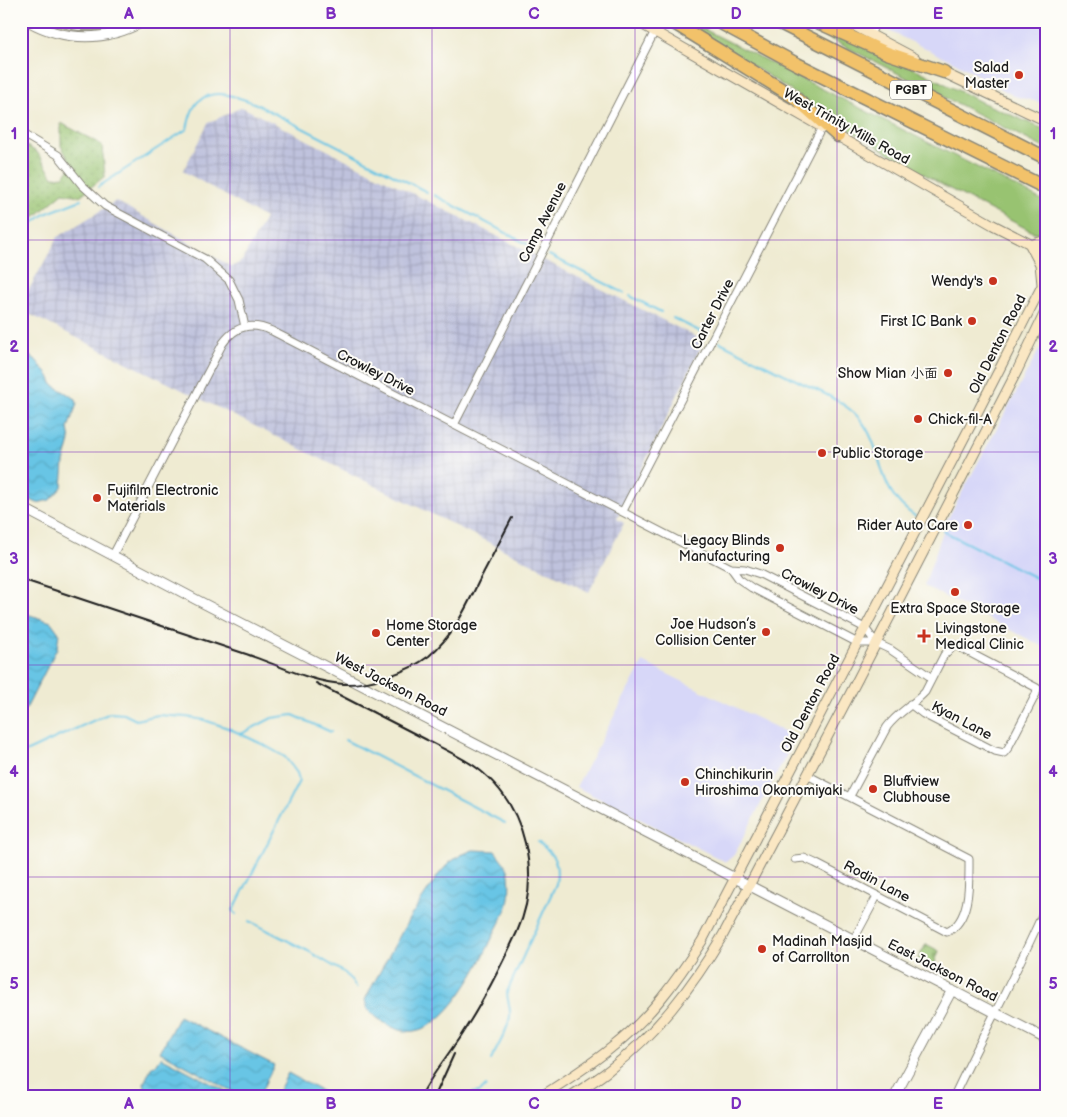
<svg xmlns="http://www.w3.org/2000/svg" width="1067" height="1117" viewBox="0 0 1067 1117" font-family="'Balsamiq Sans','LXGW WenKai TC',sans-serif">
<defs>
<pattern id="industrial-grid" width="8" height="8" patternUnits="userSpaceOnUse" patternTransform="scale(1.25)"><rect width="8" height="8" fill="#bfc2dd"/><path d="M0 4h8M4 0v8" fill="none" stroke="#a4a6bd"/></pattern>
<pattern id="cemetery-stones" width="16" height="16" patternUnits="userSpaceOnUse" patternTransform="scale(1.25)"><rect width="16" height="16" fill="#98c371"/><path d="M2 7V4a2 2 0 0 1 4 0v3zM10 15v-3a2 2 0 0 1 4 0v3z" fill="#82a761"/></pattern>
<pattern id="park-dots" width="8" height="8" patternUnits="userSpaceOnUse" patternTransform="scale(1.25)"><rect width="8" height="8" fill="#98c371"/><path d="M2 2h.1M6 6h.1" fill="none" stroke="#82a761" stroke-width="1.8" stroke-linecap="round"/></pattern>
<pattern id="water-waves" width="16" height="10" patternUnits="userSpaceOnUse" patternTransform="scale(1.25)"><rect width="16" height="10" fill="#67c5e5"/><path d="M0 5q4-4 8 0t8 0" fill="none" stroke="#59a9c4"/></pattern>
</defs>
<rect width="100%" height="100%" fill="#fdfcf7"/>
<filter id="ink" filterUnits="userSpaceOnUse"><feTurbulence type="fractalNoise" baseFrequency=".02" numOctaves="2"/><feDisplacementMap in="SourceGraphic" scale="10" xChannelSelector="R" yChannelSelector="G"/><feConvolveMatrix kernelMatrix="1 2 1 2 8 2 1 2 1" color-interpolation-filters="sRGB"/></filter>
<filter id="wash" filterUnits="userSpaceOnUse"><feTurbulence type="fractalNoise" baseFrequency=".0096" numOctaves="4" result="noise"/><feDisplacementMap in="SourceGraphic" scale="20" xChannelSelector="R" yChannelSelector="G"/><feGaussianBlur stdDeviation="1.12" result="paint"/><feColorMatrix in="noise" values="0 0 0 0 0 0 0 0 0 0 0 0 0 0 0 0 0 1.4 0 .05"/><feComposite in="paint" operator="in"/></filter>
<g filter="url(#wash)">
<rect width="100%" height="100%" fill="#efebd2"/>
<path fill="#d7d7f8" d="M868 21H1046V104L1014 96 956 63Z
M1046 337V648L924 586 947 520Z
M643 662 796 737 734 855 726 862 576 787Z"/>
<path fill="url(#industrial-grid)" d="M242 107 704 341 617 519 624 523 589 592 21 310V304L58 237 116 201 232 267 242 261 265 218 183 171 208 123Z"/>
<path fill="#98c371" stroke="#5a7046" d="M795 21H805L910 66 981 102 1046 130V149Z
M690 22 1046 202V234L1033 232 944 186 847 128 723 46 688 26Z"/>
<path fill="url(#cemetery-stones)" stroke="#5a7046" d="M926 944 939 951 933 968 918 959Z"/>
<path fill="url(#park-dots)" stroke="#5a7046" d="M61 123 102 145 105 176 80 196 63 193 21 228V143L37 152 53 177 64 176 72 165 61 146Z"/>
<path fill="url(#water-waves)" stroke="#427080" d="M21 352 35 359 49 376 53 385 76 399 77 404 68 428 70 441 64 462 62 487 50 500 37 503 21 495Z
M21 612 51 622 59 633 57 648 27 707 21 714Z
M473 850 495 851C499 857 506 864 508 870 510 877 510 890 509 897 509 908 497 926 493 936 480 965 449 1026 414 1031 398 1034 378 1020 367 1009L365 1000 370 990 410 917 439 874 449 863 461 855Z
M179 1016 274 1065 259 1096H241L160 1052Z
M161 1057 235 1096H145L142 1094 145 1087 144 1083 152 1066 156 1065Z
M288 1073 330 1096H276Z"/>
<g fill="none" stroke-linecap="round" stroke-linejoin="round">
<path stroke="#67c5e5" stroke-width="2" d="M98 187 187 129C189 120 192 106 200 100 215 88 238 97 254 103L427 192
M434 195 533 247
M21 232 45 214 81 200
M549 255 624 293
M630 296 661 312
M673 318 707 335
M720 342C746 355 772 368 798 381 819 391 844 401 860 419 886 451 874 490 915 516
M943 531 1046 583
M241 734 272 718 293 715 331 732
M345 740 505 823
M21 754 110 713 124 714 136 720 158 715 186 717 204 720 228 728 264 745 285 757 297 773 299 781 235 907 233 910 236 914
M249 921 308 951 345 973 357 988
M491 1060C497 1047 508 1031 510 1016 511 1008 507 1000 507 992L556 884C559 863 556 856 538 842
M472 1096 473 1093 480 1092 486 1086"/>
</g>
</g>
<g filter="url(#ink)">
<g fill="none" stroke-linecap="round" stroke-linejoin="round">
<defs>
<path id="minor" d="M870 34 877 21
M21 133 58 155 82 185 105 206 205 259 229 280 239 300 245 327
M454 425 655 31
M623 511 822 127
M113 555 223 343C236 325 252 322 272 331L731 568 745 569 760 574 865 628 876 643
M731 568 739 579 752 588 858 643H876L891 650 932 678
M850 796 887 727C897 713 913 705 925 692L944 655 955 645 1037 688 1036 694 1008 748 1004 753 995 751 923 714 910 704
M795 859 804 858 815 863 947 932C971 921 969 882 969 859L807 775
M854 939 877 896
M954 1096C984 1032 1018 971 1046 906
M1041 1096 1046 1086"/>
<path id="tertiary" d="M28 21C65 42 107 42 144 21
M56 21C76 27 96 27 116 21
M21 507 195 599 1046 1039
M895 1096 952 990"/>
<path id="secondary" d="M636 21 823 128
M845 21 915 58
M940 71 1046 121
M834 134 993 225 1046 252
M1030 245 1040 264 1042 284
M1030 245 1046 240
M542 1096C565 1081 589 1066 611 1048 649 1019 677 980 702 941L974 419 1046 278
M571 1096C584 1087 597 1080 609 1070 657 1033 692 987 723 935L849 696 1017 371 1046 310"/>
<path id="motorway" d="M671 21 794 97 838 136
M717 21 795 63 1046 188
M776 21 1046 158
M815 21 887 53 944 72"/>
</defs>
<use href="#minor" stroke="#868477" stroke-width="9"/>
<use href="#tertiary" stroke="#868477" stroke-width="11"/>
<use href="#secondary" stroke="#868477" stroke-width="11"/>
<use href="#motorway" stroke="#868477" stroke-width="15"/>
<use href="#minor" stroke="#fff" stroke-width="7"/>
<use href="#tertiary" stroke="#fff" stroke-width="9"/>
<use href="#secondary" stroke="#fae7c3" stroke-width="9"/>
<use href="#motorway" stroke="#f2c26a" stroke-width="12"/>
<path stroke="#1c1c1c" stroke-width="2" d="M21 579C95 603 169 628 243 653 277 664 309 682 344 684 370 685 408 672 429 656 453 636 466 608 479 581 490 560 501 539 512 518
M316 683C353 702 390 721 427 740 443 749 462 757 477 768 527 806 542 876 517 932 502 964 484 1000 465 1029 451 1052 433 1072 421 1096
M435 1096 454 1054"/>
</g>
</g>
<path fill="none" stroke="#7b2cbf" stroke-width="1" stroke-opacity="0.55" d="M230 21V1096M432 21V1096M635 21V1096M837 21V1096M21 240H1046M21 452H1046M21 665H1046M21 877H1046"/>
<g fill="#c8321e" stroke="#fdfcf7" stroke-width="2">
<circle cx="1019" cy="75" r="5"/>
<circle cx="993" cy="281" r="5"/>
<circle cx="972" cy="321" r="5"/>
<circle cx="948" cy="373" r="5"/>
<circle cx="918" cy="419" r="5"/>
<circle cx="822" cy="453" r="5"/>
<circle cx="97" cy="498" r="5"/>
<circle cx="968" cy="525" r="5"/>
<circle cx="780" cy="548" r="5"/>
<circle cx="955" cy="592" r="5"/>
<circle cx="766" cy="632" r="5"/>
<circle cx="376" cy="633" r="5"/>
<path d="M921.5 628.5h5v5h5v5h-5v5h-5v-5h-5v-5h5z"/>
<circle cx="685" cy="782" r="5"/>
<circle cx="873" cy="789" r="5"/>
<circle cx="762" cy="949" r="5"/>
</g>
<g text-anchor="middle" stroke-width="4" stroke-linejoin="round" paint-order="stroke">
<rect fill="#fdfcf7" stroke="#605f5e" stroke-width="1" x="890" y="80.5" width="42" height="19" rx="4"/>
<g font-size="12" font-weight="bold" fill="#1c1c1c">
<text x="911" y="94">PGBT</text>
</g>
<g font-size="14" fill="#1c1c1c" stroke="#fdfcf7" text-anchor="start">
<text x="1009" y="72" text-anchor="end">Salad<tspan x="1009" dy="16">Master</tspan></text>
<text x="983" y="286" text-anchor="end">Wendy's</text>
<text x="962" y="326" text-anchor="end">First IC Bank</text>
<text x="938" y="378" text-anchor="end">Show Mian 小面</text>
<text x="928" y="424">Chick-fil-A</text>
<text x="832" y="458">Public Storage</text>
<text x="107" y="495">Fujifilm Electronic<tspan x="107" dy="16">Materials</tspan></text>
<text x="958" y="530" text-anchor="end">Rider Auto Care</text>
<text x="770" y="545" text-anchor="end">Legacy Blinds<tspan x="770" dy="16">Manufacturing</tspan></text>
<text x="955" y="613" text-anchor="middle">Extra Space Storage</text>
<text x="756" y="629" text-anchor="end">Joe Hudson’s<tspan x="756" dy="16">Collision Center</tspan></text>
<text x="386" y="630">Home Storage<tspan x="386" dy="16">Center</tspan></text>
<text x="935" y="633">Livingstone<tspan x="935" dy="16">Medical Clinic</tspan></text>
<text x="695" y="779">Chinchikurin<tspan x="695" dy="16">Hiroshima Okonomiyaki</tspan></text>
<text x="883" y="786">Bluffview<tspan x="883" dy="16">Clubhouse</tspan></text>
<text x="772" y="946">Madinah Masjid<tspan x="772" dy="16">of Carrollton</tspan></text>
</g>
<g font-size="14" fill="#1c1c1c" stroke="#fdfcf7">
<text transform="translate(847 126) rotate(29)" y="5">West Trinity Mills Road</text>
<text transform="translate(542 222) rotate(-63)" y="5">Camp Avenue</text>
<text transform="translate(712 314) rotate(-63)" y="5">Carter Drive</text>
<text transform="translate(997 344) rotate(-63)" y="5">Old Denton Road</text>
<text transform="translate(376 372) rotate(27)" y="5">Crowley Drive</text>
<text transform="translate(820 591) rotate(27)" y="5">Crowley Drive</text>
<text transform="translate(391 684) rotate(27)" y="5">West Jackson Road</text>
<text transform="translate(810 703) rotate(-62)" y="5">Old Denton Road</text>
<text transform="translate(962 720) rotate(28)" y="5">Kyan Lane</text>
<text transform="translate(877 881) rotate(28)" y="5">Rodin Lane</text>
<text transform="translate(943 970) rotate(27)" y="5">East Jackson Road</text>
</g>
</g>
<rect width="1067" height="1117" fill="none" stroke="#fdfcf7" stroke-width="55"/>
<rect x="28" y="28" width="1012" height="1062" fill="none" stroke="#7b2cbf" stroke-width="2"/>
<g font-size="16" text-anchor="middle" font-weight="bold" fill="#7b2cbf">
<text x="129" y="19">A</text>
<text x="331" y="19">B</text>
<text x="534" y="19">C</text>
<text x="736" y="19">D</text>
<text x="938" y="19">E</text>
<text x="14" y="139">1</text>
<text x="1053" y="139">1</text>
<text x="14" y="352">2</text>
<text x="1053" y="352">2</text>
<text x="14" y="564">3</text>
<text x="1053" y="564">3</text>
<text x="14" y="777">4</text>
<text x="1053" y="777">4</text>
<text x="14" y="989">5</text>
<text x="1053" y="989">5</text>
<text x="129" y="1109">A</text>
<text x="331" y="1109">B</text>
<text x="534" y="1109">C</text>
<text x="736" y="1109">D</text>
<text x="938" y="1109">E</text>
</g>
</svg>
